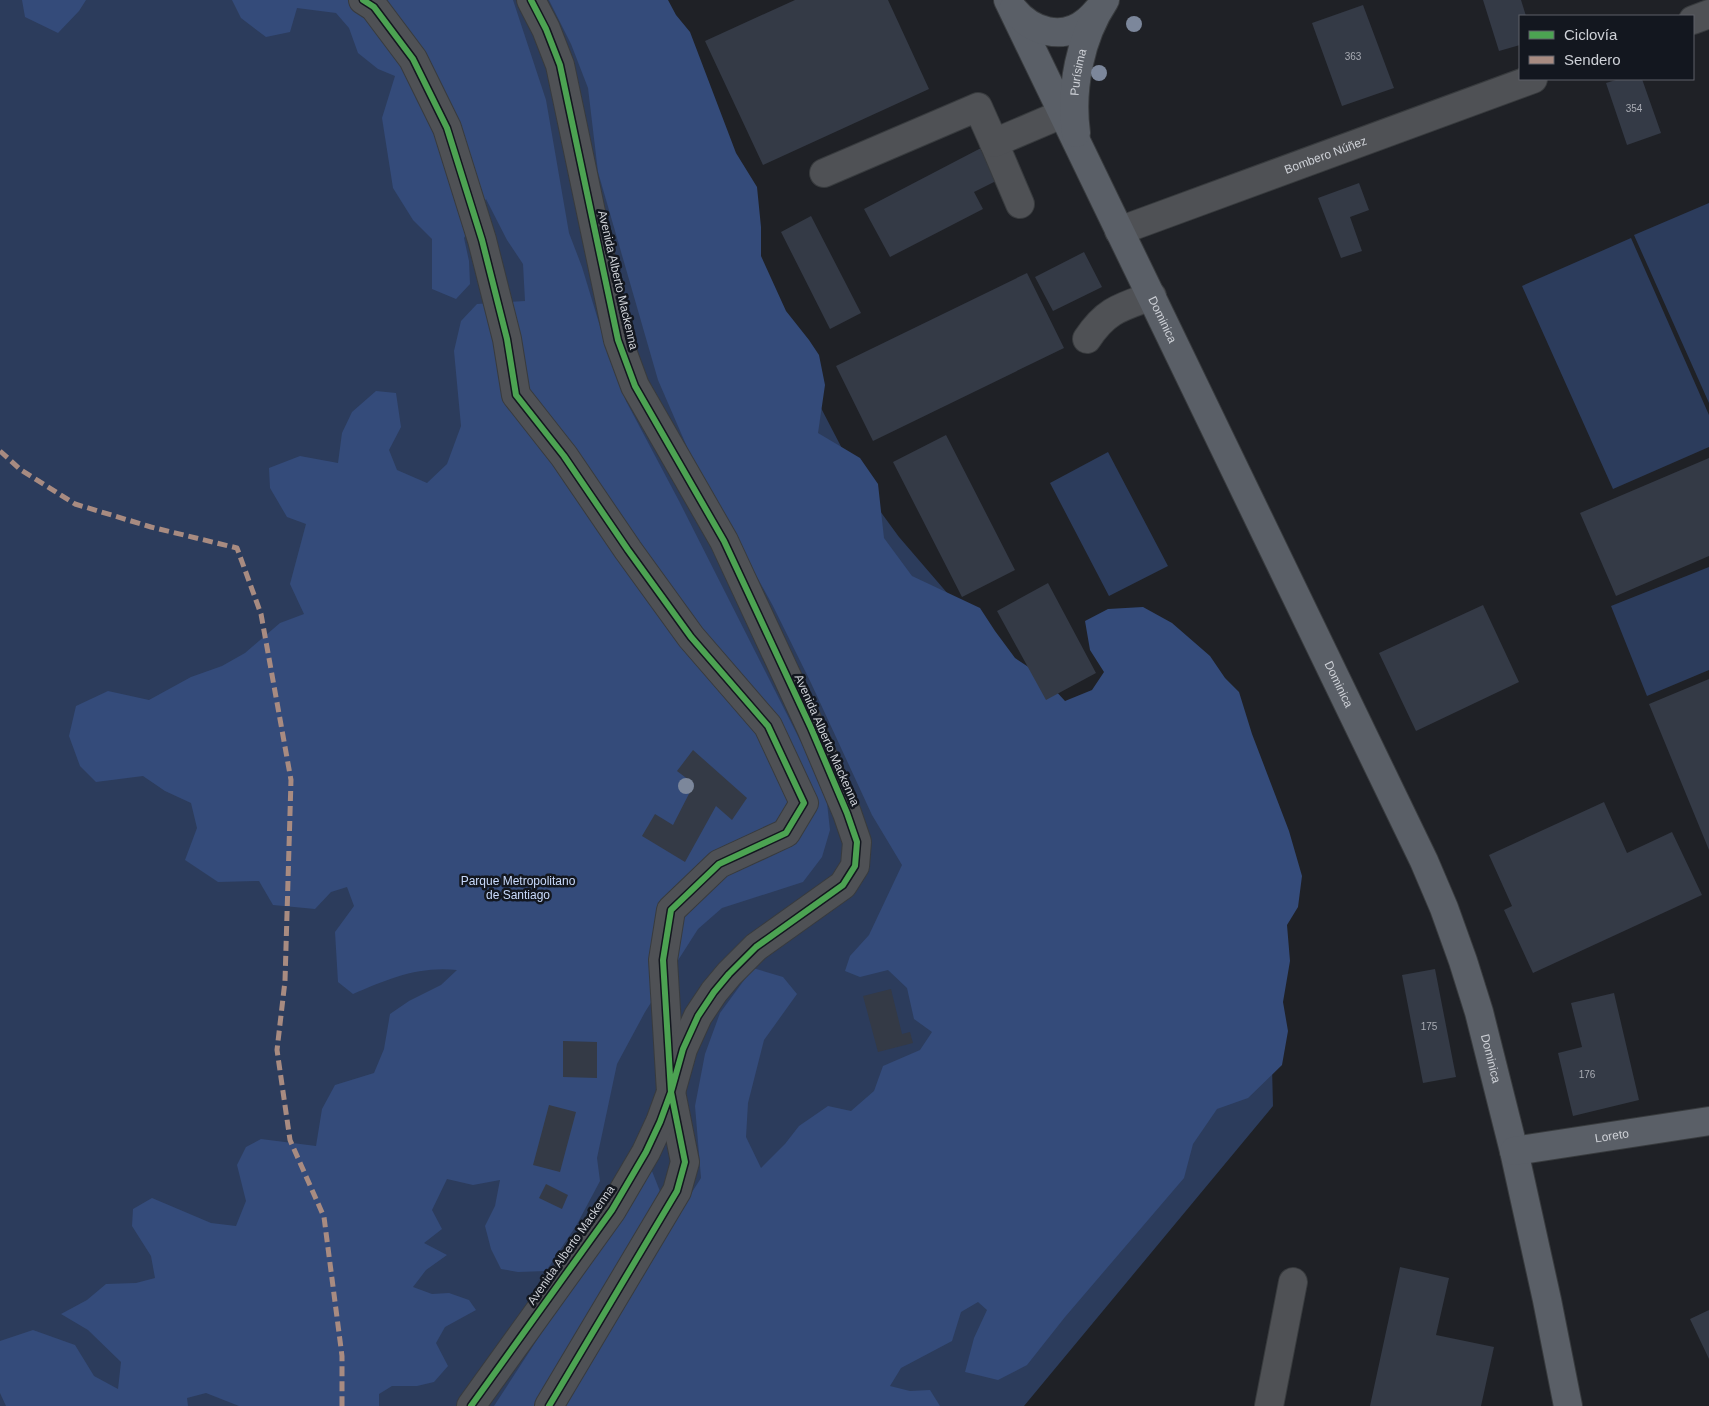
<svg xmlns="http://www.w3.org/2000/svg" width="1709" height="1406" viewBox="0 0 1709 1406" font-family="Helvetica,sans-serif">
<rect width="100%" height="100%" fill="#1f2126"/>
<path fill="#2c3c5c" d="M0 0H609L861 485 899 537 1253 948 1270 988 1273 1106 1024 1406H0Z
M1709 203V403L1634 235Z
M1631 238 1709 415V447L1613 489 1522 286Z
M1108 452 1168 566 1109 596 1050 483Z
M1709 567V670L1647 696 1611 606Z"/>
<path fill="#344b7a" d="M22 0H86L79 11 58 33 25 17Z
M232 0H513L546 100 569 233 582 267 605 343 626 401 679 501 811 762 827 803 830 830 822 857 803 882 722 908 698 929 645 1012 617 1064 597 1158 600 1181 576 1226 546 1271 518 1272 501 1269 491 1249 485 1226 495 1206 500 1180 473 1185 447 1179 432 1210 442 1229 424 1243 447 1255 426 1270 413 1287 432 1294 449 1293 469 1300 476 1310 445 1327 436 1343 448 1366 434 1382 417 1386H392L379 1394V1406H239L206 1393 187 1398 188 1406H6L0 1393V1341L33 1330 75 1345 94 1376 118 1389 121 1362 88 1330 61 1314 87 1300 106 1284 136 1283 155 1278 151 1256 132 1226 133 1209 152 1198 211 1223 236 1226 246 1201 237 1165 246 1147 261 1139 316 1146 322 1109 335 1085 374 1073 384 1049 390 1014 409 1001 441 985 457 970C418 966 388 979 353 994L338 982 335 932 354 906 347 887 331 892 315 909 273 905 259 881 218 882 185 860 197 828 191 803 165 791 143 776 96 782 80 766 69 736 76 706 108 691 149 700 191 677 222 666 245 653 280 623 304 614 290 584 306 524 287 517 270 488 269 468 300 456 338 463 342 433 352 412 376 391 396 393 401 427 389 450 397 470 427 483 447 464 461 426 454 351 461 321 477 304 525 301 523 264 507 240 486 199 464 238 469 261 470 284 456 299 432 289V239L413 220 393 188 382 118 395 76 378 69 358 53 349 28 336 13 297 8 290 32 266 37 241 18Z
M549 0H668L676 15 690 32 736 153 757 187 761 227V256L786 311 809 340 819 355 825 385 818 433 860 458 878 484 884 538 912 576 980 608 995 631 1015 658 1042 676 1065 701 1092 690 1104 672 1090 650 1085 621 1108 609 1143 607 1172 623 1210 656 1225 678 1239 692 1252 734 1289 831 1302 876 1298 907 1287 925 1290 961 1283 1002 1288 1031 1282 1065 1248 1098 1217 1109 1193 1144 1184 1178 1065 1317 1027 1365 998 1380 965 1372 974 1338 987 1310 978 1302 961 1312 952 1341 901 1368 890 1386 910 1391 930 1390 940 1406H564L641 1272 701 1178 695 1106 705 1054 720 1013 753 968 783 977 797 994 764 1040 748 1103 746 1137 761 1168 785 1144 799 1126 828 1106 851 1111 874 1091 883 1066 920 1050 932 1032 914 1019 907 988 888 970 860 977 845 971 850 956 869 935 902 865 872 815 811 683 773 606 694 463 658 380 598 172 588 88 571 44Z
M650 1166 661 1194 535 1406H494Z"/>
<path fill="#343a46" d="M795 0H888L929 89 763 165 705 41Z
M1483 0H1521L1526 16H1520V45L1499 51Z
M1363 5 1394 88 1342 106 1312 23Z
M1619 79H1642L1661 133 1627 145 1606 83Z
M981 148 998 180 974 192 983 209 890 257 864 209Z
M1359 183 1369 210 1350 217 1362 251 1341 258 1318 198Z
M811 216 861 313 830 329 781 232Z
M1084 252 1102 287 1053 311 1035 277Z
M1027 273 1064 348 873 441 836 366Z
M946 435 1015 570 962 597 893 462Z
M1709 458V556L1616 596 1580 513Z
M1048 583 1096 673 1046 700 997 611Z
M1483 605 1519 682 1416 731 1379 653Z
M1709 679V850L1649 704Z
M693 750 747 798 732 820 716 806 685 862 642 836 655 814 673 825 694 784 677 771Z
M1604 802 1627 853 1672 832 1702 895 1533 973 1504 910 1512 906 1489 855Z
M1435 969 1456 1077 1423 1083 1402 975Z
M891 989 902 1034 910 1032 913 1043 878 1052 863 996Z
M1614 993 1639 1100 1573 1116 1558 1053 1582 1047 1571 1003Z
M563 1041 597 1042V1078L563 1077Z
M549 1105 576 1112 560 1172 533 1165Z
M546 1184 568 1195 562 1209 539 1198Z
M1400 1267 1449 1278 1436 1335 1494 1347 1481 1406H1370Z
M1709 1310V1359L1690 1319Z"/>
<g fill="none" stroke-linecap="round" stroke-linejoin="round">
<defs>
<g id="minor">
<path d="M363 0 374 7 413 59 447 128 482 240 507 339 516 395 564 456 628 550 691 637 768 726 804 803 786 833 719 864 671 910 663 960 671 1092 685 1162 677 1191 549 1406"/>
<path d="M1693 20 1709 14"/>
<path d="M994 143 1020 204"/>
<path d="M824 173 978 107 994 143 1062 114"/>
<path id="s1" d="M1119 231 1533 79"/>
<path d="M1087 339C1106 310 1121 307 1152 296"/>
<path d="M471 1406 612 1210 646 1152 660 1122 671 1092 683 1049 698 1016 714 992 729 974 756 947 843 885 855 866 857 842 847 813 811 728 724 541 635 386 618 340 560 65 546 29 531 0"/>
<path d="M1269 1406 1293 1282"/>
</g>
<g id="major">
<path id="s2" d="M1008 0 1424 861 1444 908 1463 961 1479 1012 1514 1151 1547 1300 1568 1406"/>
<path d="M1013 9C1031 31 1062 42 1087 21 1091 18 1095 13 1098 10"/>
<path id="s3" d="M1076 133C1070 89 1080 37 1105 0"/>
<path id="s4" d="M1514 1151 1709 1121"/>
</g>
</defs>
<use href="#minor" stroke="#383b3e" stroke-width="30"/>
<use href="#major" stroke="#383b3e" stroke-width="30"/>
<use href="#minor" stroke="#4f5155" stroke-width="28"/>
<use href="#major" stroke="#5a5f67" stroke-width="28"/>
<path stroke="#a88b81" stroke-width="5" stroke-dasharray="10 5" stroke-linecap="butt" d="M0 451 21 470 75 504 151 527 237 548 261 614 291 780 285 981 277 1050 290 1140 324 1217 342 1356V1406"/>
<defs>
<path id="cycleway" d="M363 0 374 7 413 59 447 128 482 240 507 339 516 395 564 456 628 550 691 637 768 726 804 803 786 833 719 864 671 910 663 960 671 1092 685 1162 677 1191 549 1406
M471 1406 612 1210 646 1152 660 1122 671 1092 683 1049 698 1016 714 992 729 974 756 947 843 885 855 866 857 842 847 813 811 728 724 541 635 386 618 340 560 65 546 29 531 0"/>
</defs>
<use href="#cycleway" stroke="#13171f" stroke-width="9"/>
<use href="#cycleway" stroke="#4ca352" stroke-width="6"/>
</g>
<g fill="#7c879b">
<circle cx="1134" cy="24" r="8"/>
<circle cx="1099" cy="73" r="8"/>
<circle cx="686" cy="786" r="8"/>
</g>
<g text-anchor="middle" stroke-width="5" stroke-linejoin="round" paint-order="stroke">
<g font-size="10" fill="#a8abb3">
<text x="1353" y="60">363</text>
<text x="1634" y="112">354</text>
<text x="1429" y="1030">175</text>
<text x="1587" y="1078">176</text>
</g>
<g font-size="12" fill="#ced1d7" stroke="#13171f">
<text dy="4" stroke="none"><textPath href="#s3" startOffset="61">Purísima</textPath></text>
<text dy="4" stroke="none"><textPath href="#s1" startOffset="220">Bombero Núñez</textPath></text>
<text transform="translate(618 280) rotate(77)" y="4">Avenida Alberto Mackenna</text>
<text dy="4" stroke="none"><textPath href="#s2" startOffset="355">Dominica</textPath></text>
<text dy="4" stroke="none"><textPath href="#s2" startOffset="760">Dominica</textPath></text>
<text transform="translate(827 740) rotate(66)" y="4">Avenida Alberto Mackenna</text>
<text dy="4" stroke="none"><textPath href="#s2" startOffset="1165">Dominica</textPath></text>
<text dy="4" stroke="none"><textPath href="#s4" startOffset="99">Loreto</textPath></text>
<text transform="translate(571 1245) rotate(-55)" y="4">Avenida Alberto Mackenna</text>
</g>
<g font-size="12" fill="#c9dafb" stroke="#13171f">
<text x="518" y="885">Parque Metropolitano<tspan x="518" dy="14">de Santiago</tspan></text>
</g>
</g>
<rect x="1519" y="15" width="175" height="65" fill="#13171f" stroke="#5e6169"/>
<rect x="1529" y="31" width="25" height="8" fill="#4ca352" stroke="#5e6169"/>
<text x="1564" y="40" font-size="15" fill="#ced1d7">Ciclovía</text>
<rect x="1529" y="56" width="25" height="8" fill="#a88b81" stroke="#5e6169"/>
<text x="1564" y="65" font-size="15" fill="#ced1d7">Sendero</text>
</svg>
